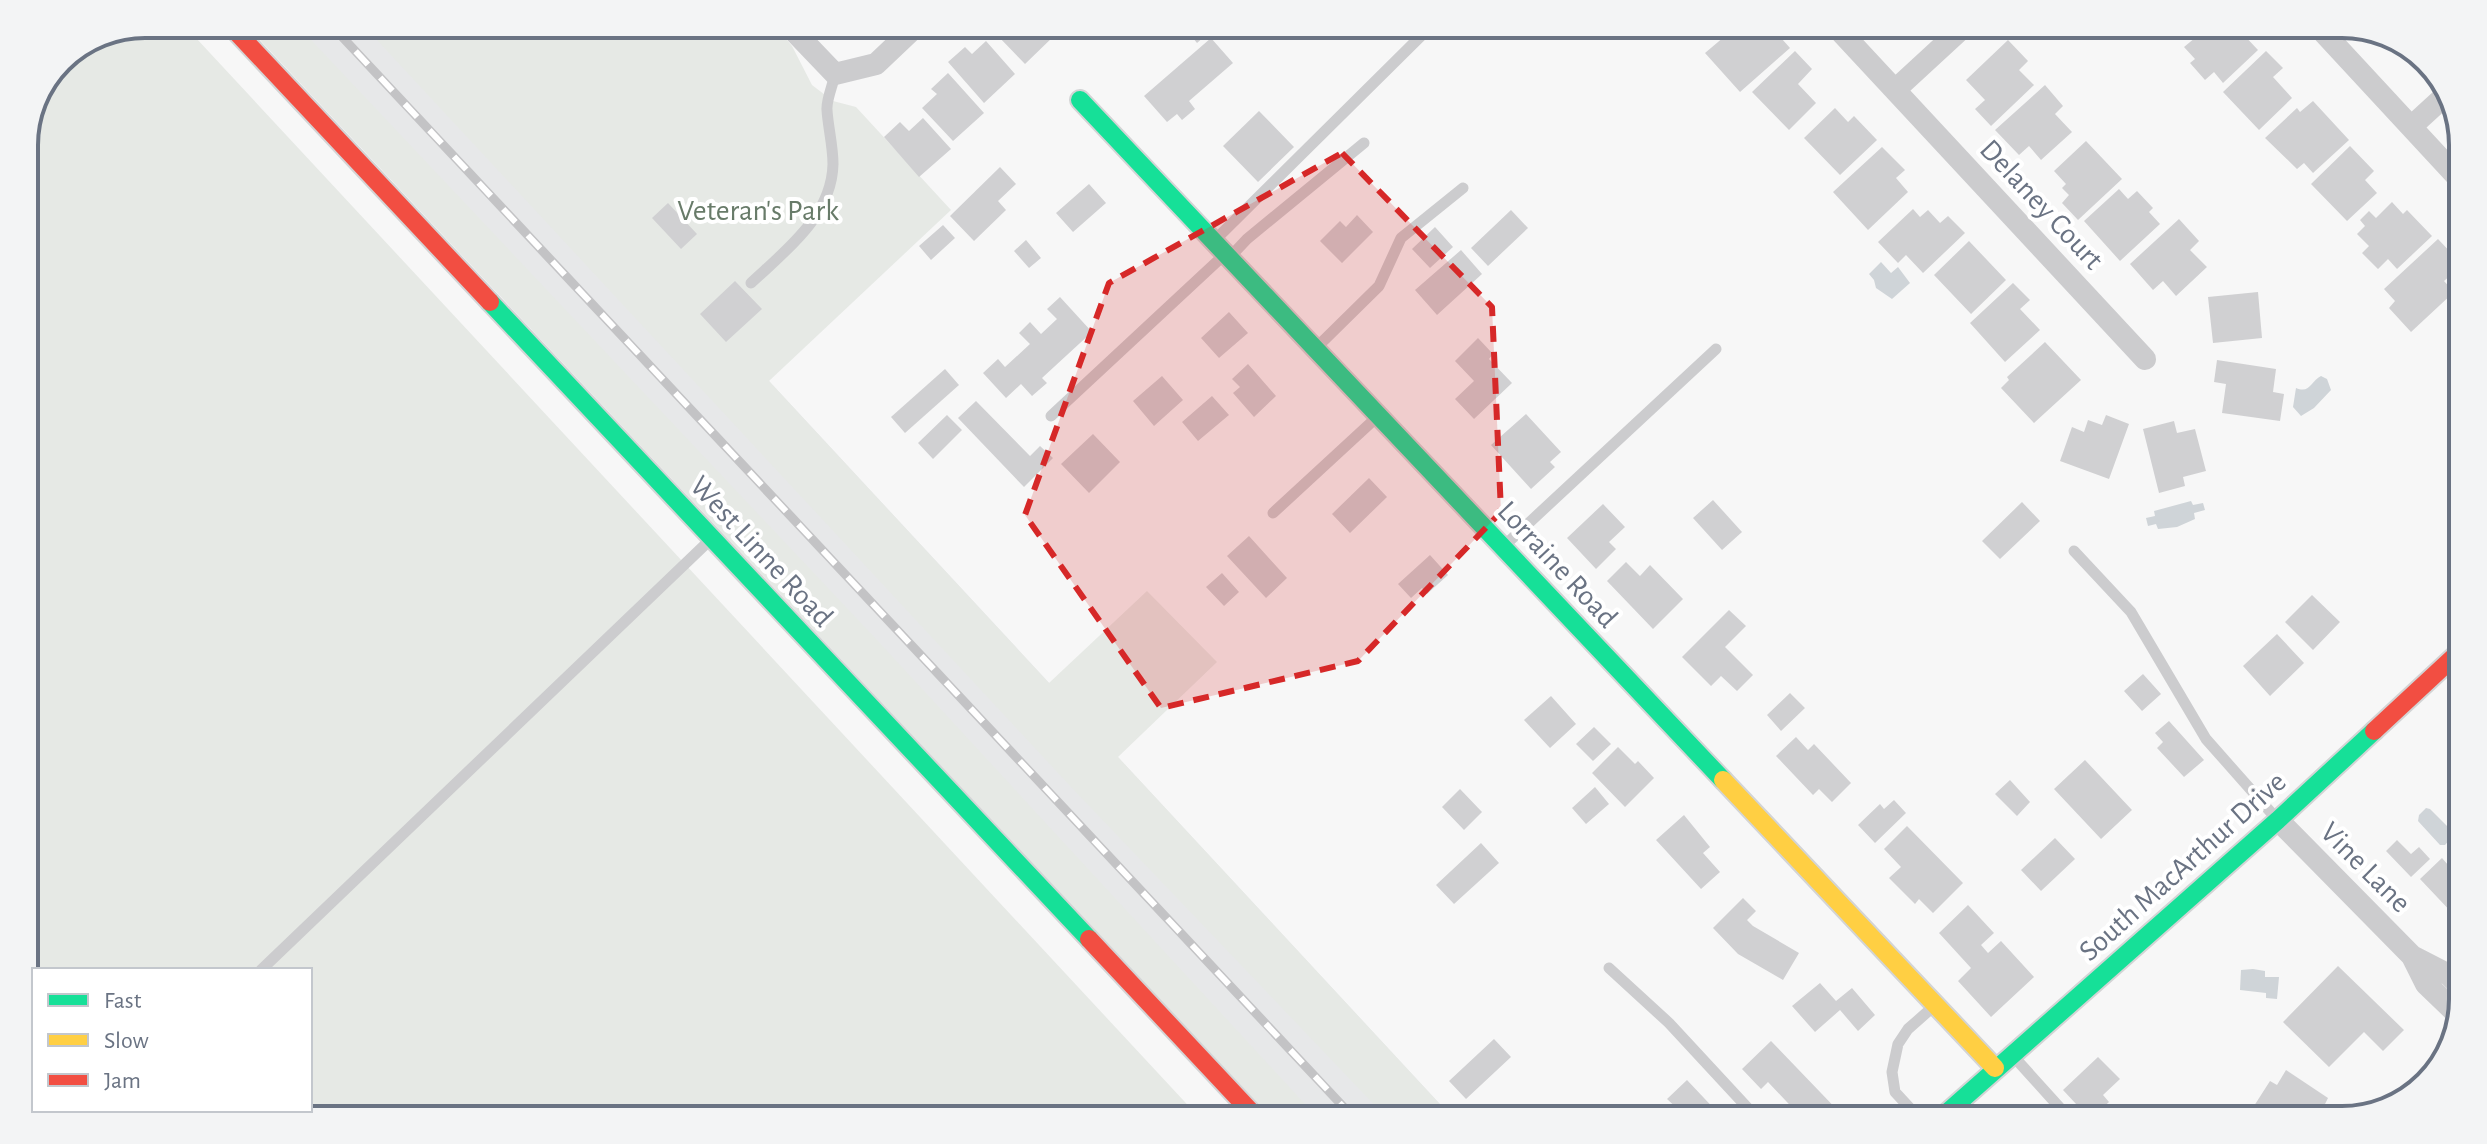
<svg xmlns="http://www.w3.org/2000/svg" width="2487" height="1144" viewBox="0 0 2487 1144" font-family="'Alegreya Sans',sans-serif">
<rect width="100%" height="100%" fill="#f7f7f7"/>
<path fill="#e7e8e9" d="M245 24 405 25 769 381 1451 1116H1270Z"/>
<path fill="#e6e9e5" d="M145 24H183L1197 1115 97 1110H310V970H34V1033L24 1008V137L60 59Z
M245 24 297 25 878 641 1316 1116H1270Z
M363 25 776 27 792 46 812 85 833 101 856 107 951 210 769 381 1049 683 1147 591 1217 662 1118 757 1451 1116H1385L1071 787Z"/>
<path fill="#cfd4d8" d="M1881 262 1891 273 1898 267 1910 283 1892 299 1876 288 1874 280 1869 274Z
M2321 376 2327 379 2331 390 2314 408 2301 416 2293 407 2296 388C2310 394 2311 381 2321 376Z
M2191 501 2193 505 2203 503 2205 510 2194 513 2195 519 2177 527 2158 529 2156 524 2148 526 2146 518 2155 516 2154 511Z
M2426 808 2430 809 2453 832V836L2445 845H2440L2418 821 2419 815Z
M2253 969 2265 971V977H2279L2277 999 2266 998V993L2240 990 2241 970Z"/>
<path fill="#d0d0d2" d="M1002 28H1049L1055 35 1025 64 996 34Z
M1185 28H1214L1197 43Z
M1731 31H1775L1790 48 1740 92 1705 53Z
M2201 33H2242L2258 50 2223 83 2214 72 2205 80 2190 63 2195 59 2184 47Z
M1211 38 1233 63 1189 101 1195 109 1182 120 1177 114 1167 122 1144 96Z
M2008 40 2028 61 2019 70 2034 85 1991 126 1975 109 1985 100 1966 80Z
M986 41 1015 74 984 103 948 62 965 47 972 54Z
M1795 51 1812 69 1798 84 1816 103 1789 130 1752 92Z
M2266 51 2283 68 2273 77 2292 98 2259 130 2223 92Z
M948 73 984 113 953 141 922 108 937 94 931 89Z
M2045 85 2063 106 2055 114 2072 132 2041 160 2029 146 2019 155 1995 130Z
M2313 101 2349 140 2313 173 2304 163 2297 169 2265 138 2297 108 2300 112Z
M1835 108 1848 122 1854 116 1877 140 1840 175 1804 138Z
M1259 111 1294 147 1258 182 1223 146Z
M923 118 951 149 919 177 884 137 900 122 909 131Z
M2086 141 2122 179 2078 220 2062 203 2069 195 2062 188 2066 184 2054 171Z
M2350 146 2374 171 2365 180 2377 193 2347 221 2311 184Z
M1882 147 1905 170 1896 178 1908 192 1868 230 1833 192Z
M1000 167 1016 184 998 201 1006 210 974 241 950 216Z
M1089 184 1106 203 1073 232 1056 213Z
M2119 189 2128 199 2137 191 2153 208 2149 212 2160 224 2120 261 2084 221Z
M2392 202 2403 214 2407 210 2432 236 2397 269 2388 259 2378 269 2362 253 2369 246 2357 234 2365 226 2360 220 2369 211 2376 218Z
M668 203 697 234 681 249 652 218Z
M1913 209 1920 217 1928 210 1940 223 1948 216 1965 233 1923 273 1906 255 1898 263 1878 242Z
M1511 210 1528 228 1488 266 1471 248Z
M1357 215 1373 232 1342 263 1320 241 1340 221 1346 227Z
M2179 219 2199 241 2190 250 2207 267 2176 296 2163 281 2153 290 2130 264Z
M943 225 955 238 931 260 919 246Z
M1435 227 1453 247 1430 268 1412 249Z
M2438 239 2454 256 2447 263 2454 272 2444 281 2454 292 2411 332 2389 308 2395 301 2384 289Z
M1026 240 1041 258 1029 268 1014 251Z
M1969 241 2006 280 1971 314 1934 275Z
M1461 250 1482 274 1437 315 1415 290Z
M735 281 762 309 726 342 700 314Z
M2013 283 2030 300 2020 309 2040 330 2005 362 1970 323Z
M2258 292 2262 338 2213 343 2208 297Z
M1060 297 1092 332 1042 378 1047 383 1032 396 1021 384 1006 398 983 373 998 359 1005 367 1030 344 1019 333 1030 322 1041 334 1057 319 1047 309Z
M1229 312 1248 333 1219 358 1201 338Z
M1478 338 1493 354 1489 359 1512 383 1474 419 1455 399 1474 381 1455 361Z
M2045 342 2081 380 2034 423 2001 388 2009 380 2007 377Z
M2217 360 2276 369 2273 392 2284 394 2280 421 2222 413 2226 384 2214 382Z
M1248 364 1276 396 1254 417 1233 393 1240 387 1232 379Z
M945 369 959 385 905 433 891 417Z
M1162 376 1183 400 1154 426 1133 401Z
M1212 396 1229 415 1198 441 1182 422Z
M976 401 1030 456 1040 446 1053 458 1024 487 958 418Z
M1526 414 1561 452 1550 462 1555 467 1531 489 1491 445Z
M947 415 962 430 933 459 918 443Z
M2106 415 2129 424 2109 479 2060 461 2072 427 2084 432 2088 420 2102 425Z
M2174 421 2177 433 2195 429 2206 471 2183 477 2185 486 2159 493 2143 429Z
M1093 434 1120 462 1089 493 1061 464Z
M1369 478 1387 497 1350 533 1332 514Z
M1713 500 1742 532 1722 550 1693 518Z
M2022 502 2040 521 2000 559 1982 541Z
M1603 504 1625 527 1609 542 1616 549 1596 569 1567 538Z
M1249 536 1287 578 1266 598 1227 556Z
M1430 555 1448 575 1427 594 1422 588 1411 598 1398 584Z
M1626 562 1640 576 1650 565 1683 599 1653 629 1607 581Z
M1222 573 1239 592 1224 606 1206 587Z
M2312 595 2340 622 2313 650 2285 622Z
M1729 610 1746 626 1725 647 1753 675 1737 691 1721 676 1711 686 1682 657Z
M2277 634 2304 663 2270 696 2243 666Z
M2143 674 2161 694 2142 711 2124 691Z
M1790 693 1805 708 1781 731 1767 715Z
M1551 696 1576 724 1550 748 1524 720Z
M2169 721 2204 760 2184 777 2157 748 2163 742 2155 733Z
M1594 727 1611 744 1593 761 1576 744Z
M1796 737 1808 750 1814 744 1851 783 1832 802 1819 789 1813 795 1776 756Z
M1618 747 1635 764 1638 761 1654 778 1625 807 1592 773Z
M2085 760 2132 810 2101 839 2054 789Z
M2010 780 2030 802 2017 816 1995 794Z
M1595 787 1609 804 1586 824 1572 808Z
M1460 789 1482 812 1464 830 1442 807Z
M1894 800 1906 813 1875 843 1858 825 1880 804 1884 809Z
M1684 815 1710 847 1703 853 1720 872 1701 889 1656 840Z
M1907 826 1963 883 1933 913 1919 899 1915 904 1889 878 1901 867 1884 849Z
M2055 838 2075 859 2041 891 2021 870Z
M2397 840 2411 854 2419 847 2430 859 2411 877 2386 851Z
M1481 843 1499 863 1454 904 1436 885Z
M2442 858 2455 873V916L2420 879Z
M1743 898 1756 911 1747 920 1753 926 1799 953 1783 980 1738 954 1713 928Z
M1968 905 1994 933 1981 945 1988 953 2001 941 2034 977 1991 1017 1958 981 1971 968 1939 933Z
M2338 966 2404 1030 2383 1051 2364 1032 2329 1067 2283 1022Z
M1820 983 1836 1001 1852 988 1875 1015 1858 1031 1840 1010 1815 1032 1792 1006Z
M1494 1039 1511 1057 1466 1099 1449 1081Z
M1771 1041 1845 1118H1802L1768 1082 1761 1089 1742 1069Z
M2098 1057 2120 1079 2103 1095 2109 1102 2090 1119 2063 1090Z
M2286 1070 2328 1098 2325 1104 2348 1118 2245 1120 2270 1081 2277 1085Z
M1687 1080 1721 1116 1720 1117H1676L1681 1112 1667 1099Z"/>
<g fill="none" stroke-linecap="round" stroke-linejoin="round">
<defs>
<path id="fast" d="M1080 100 1723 780
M490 302 1089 939
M1941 1118 2278 820 2374 731"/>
<path id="slow" d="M1723 780 1995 1068"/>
<path id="jam" d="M229 24 490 302
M2374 731 2458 653
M1089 939 1254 1115"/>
</defs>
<use href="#fast" stroke="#d3d4d5" stroke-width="22"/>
<use href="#slow" stroke="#d3d4d5" stroke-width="22"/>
<use href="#jam" stroke="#d3d4d5" stroke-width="22"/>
<path stroke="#ccccce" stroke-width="11" d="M1215 240 1428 29
M1230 257 1247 239 1364 143
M751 283C785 251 832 216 833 164 833 146 828 127 827 110 826 100 833 85 835 74
M1316 348 1379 286 1401 238 1463 188
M1051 416 1223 256
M1273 513 1376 418
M1504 546 1716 349
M2074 551 2131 612 2206 739 2275 817
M1609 968 1669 1023 1757 1118
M261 970 711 539
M2015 1058 2070 1119
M113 1111 114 1110
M1919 1118 1895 1092 1892 1072 1898 1044 1908 1029 1933 1007"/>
<path stroke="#ccccce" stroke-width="22" d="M790 27 835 74 876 64 915 27
M1840 31 2145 359
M2324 33 2462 182
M1895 90 1958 32
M2412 126 2448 93
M2278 820 2412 956 2449 975 2454 980
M2412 956 2426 984 2454 1011"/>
<use href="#fast" stroke="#16e098" stroke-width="18"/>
<use href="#slow" stroke="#ffcf43" stroke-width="18"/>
<use href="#jam" stroke="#f24e42" stroke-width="18"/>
<defs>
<path id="rail" d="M331 25 1352 1116"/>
</defs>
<use href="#rail" stroke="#c3c3c5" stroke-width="9"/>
<use href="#rail" stroke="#fff" stroke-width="6" stroke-dasharray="18" stroke-linecap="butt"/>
</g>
<path fill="#d62828" fill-opacity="0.2" stroke="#d62828" stroke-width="6" stroke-dasharray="16 10" stroke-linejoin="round" d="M1342 153 1492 307 1501 512 1358 661 1161 708 1025 515 1109 283Z"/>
<g text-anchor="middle" stroke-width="8" stroke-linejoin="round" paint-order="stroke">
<g font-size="30" fill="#6a7383" stroke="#fff">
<text transform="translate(2042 204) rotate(47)" y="10">Delaney Court</text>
<text transform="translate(762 551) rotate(47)" y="10">West Linne Road</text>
<text transform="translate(1558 564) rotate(47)" y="10">Lorraine Road</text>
<text transform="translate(2182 866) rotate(-42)" y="10">South MacArthur Drive</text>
<text transform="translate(2366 867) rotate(45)" y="10">Vine Lane</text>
</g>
<g font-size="30" fill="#687b69" stroke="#fff">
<text x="758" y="220">Veteran's Park</text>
</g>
</g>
<path d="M0 0H2487V1144H0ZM145 38H2342A107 107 0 0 1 2449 145V999A107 107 0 0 1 2342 1106H145A107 107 0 0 1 38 999V145A107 107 0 0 1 145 38Z" fill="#f3f4f5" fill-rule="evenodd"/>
<path fill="none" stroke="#6a7383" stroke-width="4" d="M145 38H2342A107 107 0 0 1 2449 145V999A107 107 0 0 1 2342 1106H145A107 107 0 0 1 38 999V145A107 107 0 0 1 145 38Z"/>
<rect x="32" y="968" width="280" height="144" fill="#ffffff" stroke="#c3c7cd" stroke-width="2"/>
<rect x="48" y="994" width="40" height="12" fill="#16e098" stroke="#c3c7cd" stroke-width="2"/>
<text x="104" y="1008" font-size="24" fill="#6a7383">Fast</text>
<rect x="48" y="1034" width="40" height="12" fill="#ffcf43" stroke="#c3c7cd" stroke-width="2"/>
<text x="104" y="1048" font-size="24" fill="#6a7383">Slow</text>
<rect x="48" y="1074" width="40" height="12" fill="#f24e42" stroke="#c3c7cd" stroke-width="2"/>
<text x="104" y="1088" font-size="24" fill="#6a7383">Jam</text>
</svg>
